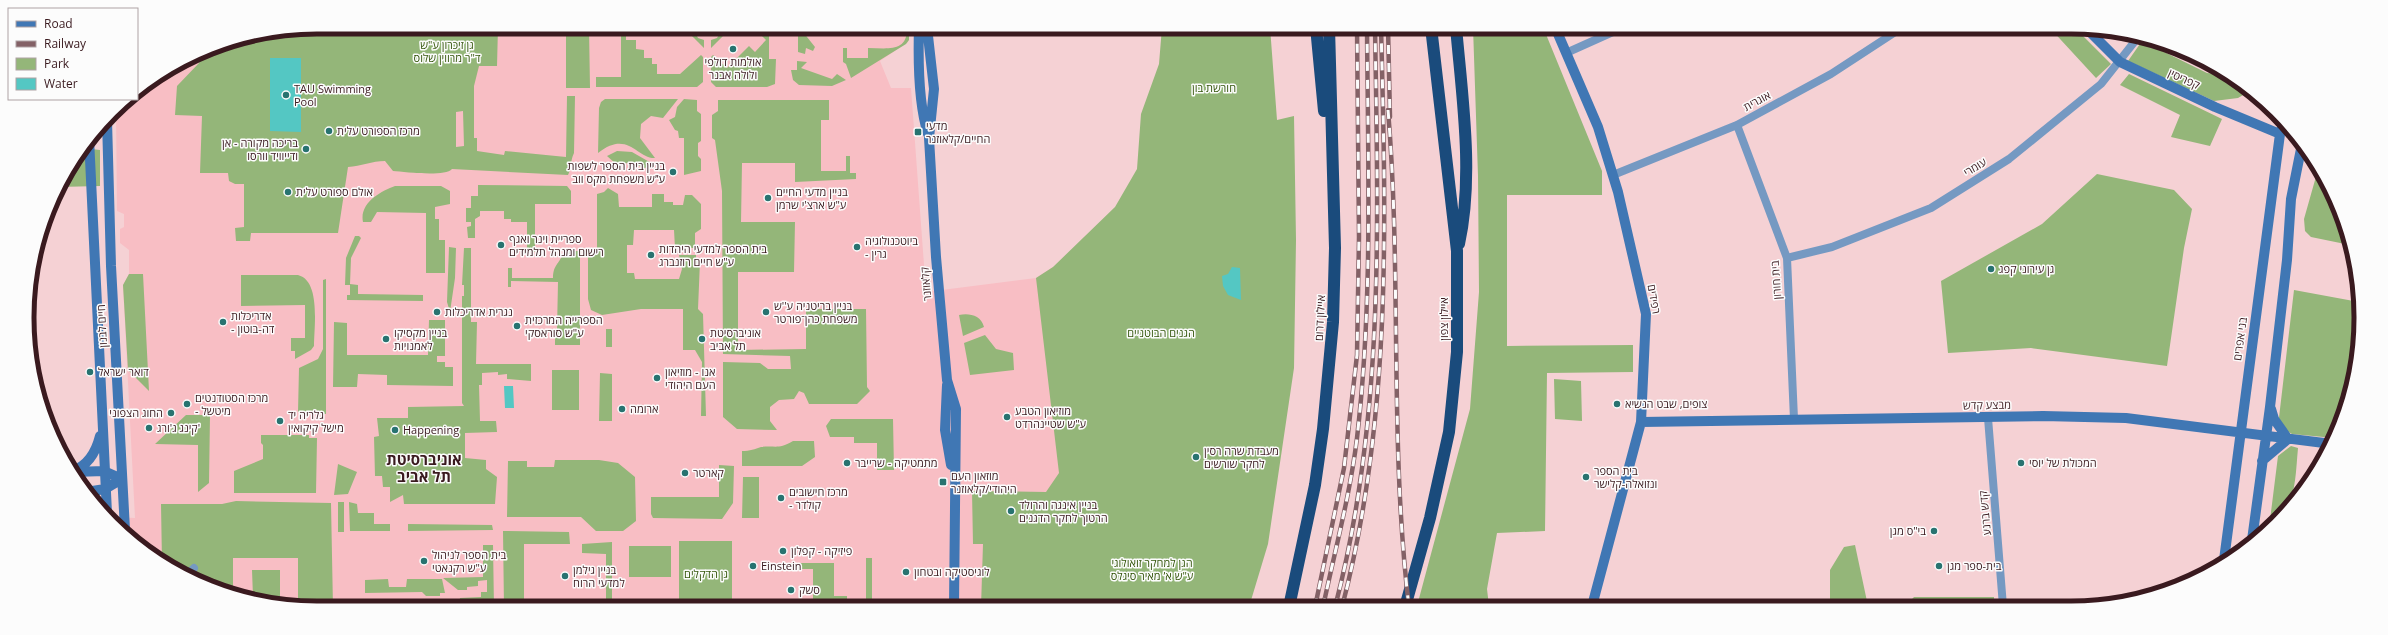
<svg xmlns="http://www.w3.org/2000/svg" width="2388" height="635" viewBox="0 0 2388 635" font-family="'Open Sans',Heebo,sans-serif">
<rect width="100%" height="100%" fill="#f5d1d4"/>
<path fill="#f8bec4" d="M318 27H909L908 42 880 61 891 88H911L926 292 1036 278 1053 267 1211 607 317 608 261 602 207 586 156 559 111 517 135 518 123 285 129 274V250L120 243V229L124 227V214L117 211 116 110 126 99H137V92L207 49 261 33Z"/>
<path fill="#94b679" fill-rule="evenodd" d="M318 27H498L497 66H479L474 86V138H477V151L504 155 505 151 566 157 567 96H575L574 153C570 161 572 168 568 175L452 169C445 177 405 172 393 171L385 161C372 161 361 166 348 167L338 233H251L250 241H236L235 228 244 227V184H235L229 181 228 173H200L202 116 175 115 177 86 199 63 202 52 207 49 261 33ZM463 111 464 146 456 147V112Z
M566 27H589L590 88H566Z
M621 27H626V40H636V49L644 50V58H652V64H657V74H680L701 55 703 57V82L697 87H596V77H621Z
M757 27H769V59H776L775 84 767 87H716L711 82V57L713 55 727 68 749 46 755 52 766 40 757 31Z
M798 27H803V32L815 47 813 51 806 48 805 54 798 52Z
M907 27H909V40L906 44 851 78 846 64 843 62V48H847V58H868V48C887 48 908 53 907 27Z
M1162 27H1270L1277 120 1294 116 1296 240 1294 368 1268 544 1249 607H981L983 544H973L972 491 1046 492 1059 473 1036 278 1053 267 1115 207 1137 169 1141 114 1159 64Z
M1473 27H1543L1602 171V195H1507V346L1633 345V372L1547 373 1545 531 1497 533 1487 589 1489 606H1417L1470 409 1479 292 1478 176Z
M2049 27H2074L2111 64 2096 78Z
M691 32H695L698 38 704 40V48L691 35Z
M720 33H723V36L711 48V40L717 38Z
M2142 41 2207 73 2232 76 2250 91 2238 98 2214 101 2128 61Z
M797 61 807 62 801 68 832 79 837 74 846 80 832 86 799 85 793 80 791 70H797Z
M2129 74 2222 119 2210 146 2171 137 2180 115 2120 85Z
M605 99H678L663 118 651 116 641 124 640 138 655 158C637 159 628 129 598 153L599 108 601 102Z
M684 99 697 100V111L701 114V141L698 143V156L701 159V171L684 175V138H679L678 131 675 130 669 120 675 117 677 107Z
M718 100H829V120H821V171H846V156H850V173H856V179L795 182V163H742L741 222H795L794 272H738V350L806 349V309H866L867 387 870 391 857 404H809L804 393 799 391 794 399 779 400 770 407V421L777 430 737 429 723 417V362L760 363 768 369H791L790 356 723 354 722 191 715 140 712 138V115L718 111Z
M82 148 100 150V186L58 187Z
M617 151 632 152 653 164 645 168 630 163 616 164 607 156Z
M2317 173 2322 175 2337 203 2336 207 2340 211 2338 216 2342 217 2350 245 2311 237 2305 231 2304 219Z
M2097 174 2174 190 2192 209 2184 248 2167 366 2031 348 1948 353 1941 281 2042 224Z
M478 185 567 186 571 191V204H535V252L527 251V222H511V219H504V211H480V216L475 219V238H468L467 227 471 226V222H466V208H471V196H478Z
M395 186H441L450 191V204L435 207V219H439V240H445V273H426V213L377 212 371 222H363C359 203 381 191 395 186Z
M608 188 618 194 619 207H652V194H664V202H673V205H683L685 195H692L701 204V229L695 233V248H675L674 230H634L633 245H627V273H634L635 279H679L682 269 679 255H696V259L700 261 698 309 703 314 706 416H701L702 362 695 350H683V309H641L602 315 591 310 588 299V254H597V194L604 192Z
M355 236H359L361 238 351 258 350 284 358 285V294L423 295V301L347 300V295H350V285H345L346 258Z
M449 247 456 248 455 278 450 312 447 302Z
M464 248H471V322H477L476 364H531V381L507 379V374L498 375V372L482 373V385H479L480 421H496L497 432 465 433V458L486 460V469L497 477 495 504H404L403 495 390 502V487H383L382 476H375L374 437 379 436 377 418H408V407L464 406 462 403V296H464V285H462Z
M564 251H580V345H555V331L557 330 558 282 511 281V287H508V268H512V278H553C553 264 560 264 564 251Z
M129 274H143L149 391 128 370 123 285Z
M241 275H298C321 281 314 327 314 346L311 350 295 359V351H291V338H305V305L241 306Z
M326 279V414L298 412 299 368 318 359 323 349V280Z
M2294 290 2359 302C2364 352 2349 392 2334 438L2292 434 2278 426Z
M959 315C969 313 981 315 984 327L963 336Z
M429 320H445V356H437V362H445V367H453V386L387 385V375L358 374 357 387H333L334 322 347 323V355H428Z
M606 329H612V347H606Z
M985 335 996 349 1013 353 1014 370 970 375 964 343Z
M552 370H579V410H552Z
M600 373 612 374V421H599Z
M1554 379 1581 381 1582 421 1555 419Z
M186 415H210L209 483 198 492V445L155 444Z
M831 419H893L894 470H877V443H854V437H830L826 426Z
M261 435H309V438H317L316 493H234V471L263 459V445L261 443Z
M793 441H814L815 457 802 466H742V451C750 451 755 449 761 447 776 445 777 450 793 441Z
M2291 446 2298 448C2295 479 2297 508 2269 528L2278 456Z
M555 460H599L618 463 635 477 636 521 623 531H596L581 517H507L508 461H527V467H554Z
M338 464 357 472 348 494 334 495Z
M719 465 734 466 733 503 722 519 653 518 651 514V497H719Z
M743 477H759V518H742Z
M236 501 331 503 333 608 298 606V558H233V594L207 586 162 562 161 504H222Z
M338 502H344V532H338Z
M349 502 357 504 358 513H374V524H390V531H350Z
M408 524 492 525 493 530 408 531Z
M503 531 569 532 570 544H524V608H504Z
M679 541H732V607L679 608Z
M612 542V608H606V554L582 553V544Z
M483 545H493L494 608H428L437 604 459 603 460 598 481 597V592H487V580L478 581V586L467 587V590H458L443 578 483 577Z
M1855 545 1868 606H1830V570L1844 547Z
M629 546H671V577H629Z
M866 558H872V607H866Z
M781 563H834V596H847V603H813V569H781Z
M252 570H280V597H253Z
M388 579 389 587H406L407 579H442L445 593H440V596H426L422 592 365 593V580Z
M1914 597H1994V606H1905Z"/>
<path fill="#54c7c3" d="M270 58H301V132L270 131Z
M1232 267 1240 268 1241 300 1228 295 1223 286 1222 276 1228 274Z
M504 386H513L514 408H505Z"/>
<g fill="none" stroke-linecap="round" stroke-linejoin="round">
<path stroke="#7599c2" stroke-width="8" d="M1566 53 1624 27
M1737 125 1787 258 1794 419
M1613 175 1737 125 1831 74 1903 27
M1787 258 1832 247 1931 208 2009 159 2101 84 2139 36
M1988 418 2003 606
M187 575 194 568"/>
<path stroke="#4077b4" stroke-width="10" d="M919 27C918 60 918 103 928 134
M927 27 934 89 929 138 936 257 947 380 956 409 954 607
M1555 27 1598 127 1618 192 1646 314 1641 422 1592 606
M2087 29 2120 62 2215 107 2280 134
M107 120 111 266 125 530
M89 138 107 513
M947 385 945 430 951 465
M1641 422 2043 416 2126 418 2332 444
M2262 461 2288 439 2274 419 2271 409
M72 471C88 466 96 452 100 436
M74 472 104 471 122 479
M86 492 105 489 122 479
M2252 540 2270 407 2287 260 2291 199 2302 144
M2224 560 2280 134 2284 122"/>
<path stroke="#1a4b7c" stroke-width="12" d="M1316 27 1324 111
M1456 27C1462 96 1474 176 1459 244
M1289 607 1315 485 1323 429 1333 322 1335 248 1329 27
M1405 607 1430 518 1449 432 1457 352V251L1431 27"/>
<defs>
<path id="rail" d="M1388 27 1390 117
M1388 110C1402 275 1389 442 1409 607
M1315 607 1344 468 1357 355 1359 237 1357 27
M1323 607C1335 550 1350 495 1357 438 1373 301 1368 164 1367 27
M1335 607C1385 417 1378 221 1375 27
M1342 607C1392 417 1386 221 1381 27"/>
</defs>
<use href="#rail" stroke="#836166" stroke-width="4.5"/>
<use href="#rail" stroke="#fcfcfc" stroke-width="3" stroke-dasharray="9" stroke-linecap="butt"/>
</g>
<g fill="#287370" stroke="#fcfcfc" stroke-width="1.5">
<circle cx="733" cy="49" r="4"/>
<circle cx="286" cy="95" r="4"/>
<circle cx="329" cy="131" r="4"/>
<rect x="914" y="128" width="8" height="8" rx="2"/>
<circle cx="306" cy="149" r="4"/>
<circle cx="673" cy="172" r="4"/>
<circle cx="288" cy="192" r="4"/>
<circle cx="768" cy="198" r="4"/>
<circle cx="501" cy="245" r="4"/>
<circle cx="857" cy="247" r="4"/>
<circle cx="651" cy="255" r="4"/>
<circle cx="1991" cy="269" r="4"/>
<circle cx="437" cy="312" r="4"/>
<circle cx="766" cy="312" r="4"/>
<circle cx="223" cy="322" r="4"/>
<circle cx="517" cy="326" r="4"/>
<circle cx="386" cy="339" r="4"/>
<circle cx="702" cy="339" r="4"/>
<circle cx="90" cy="372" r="4"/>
<circle cx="657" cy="378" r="4"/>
<circle cx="187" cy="404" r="4"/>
<circle cx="1617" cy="404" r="4"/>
<circle cx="622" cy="409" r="4"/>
<circle cx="171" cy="413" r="4"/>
<circle cx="1007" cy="417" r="4"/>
<circle cx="280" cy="421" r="4"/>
<circle cx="149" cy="428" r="4"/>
<circle cx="395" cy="430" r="4"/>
<circle cx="1196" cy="457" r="4"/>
<circle cx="847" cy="463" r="4"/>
<circle cx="2021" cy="463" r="4"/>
<circle cx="685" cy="473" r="4"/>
<circle cx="1586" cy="477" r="4"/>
<rect x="939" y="478" width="8" height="8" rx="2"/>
<circle cx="781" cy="498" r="4"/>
<circle cx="1011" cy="511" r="4"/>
<circle cx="1934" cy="531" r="4"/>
<circle cx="783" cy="551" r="4"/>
<circle cx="424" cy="561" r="4"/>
<circle cx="753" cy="566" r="4"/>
<circle cx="1939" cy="566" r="4"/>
<circle cx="906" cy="572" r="4"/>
<circle cx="565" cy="576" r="4"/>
<circle cx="791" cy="590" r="4"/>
</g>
<g text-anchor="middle" stroke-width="3" stroke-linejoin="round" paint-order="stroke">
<g font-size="11" fill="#35570d" stroke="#fcfcfc">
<text x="447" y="49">גן זיכרון ע"ש<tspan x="447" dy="13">ד"ר מרווין שלוס</tspan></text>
<text x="1214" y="92">חורשת בון</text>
<text x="1161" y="337">הגנים הבוטניים</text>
<text x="1152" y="567">הגן למחקר זואולוגי<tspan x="1152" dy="13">ע"ש א׳ מאיר סיגלס</tspan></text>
<text x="706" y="578">גן הדקלים</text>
</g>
<g font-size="11" fill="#3a1a1f" stroke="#fcfcfc" text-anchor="start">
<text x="733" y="66" text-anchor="middle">אולמות דולפי<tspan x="733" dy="13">ולולה אבנר</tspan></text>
<text x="294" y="93">TAU Swimming<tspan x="294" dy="13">Pool</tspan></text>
<text x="926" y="130">מדעי<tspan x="926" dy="13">החיים/קלאוזנר</tspan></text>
<text x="337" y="135">מרכז הספורט עלית</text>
<text x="298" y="147" text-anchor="end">בריכה מקורה - אן<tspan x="298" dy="13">ודייוויד וורסו</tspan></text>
<text x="665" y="170" text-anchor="end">בניין בית הספר לשפות<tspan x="665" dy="13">ע״ש משפחת מקס ווב</tspan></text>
<text x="296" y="196">אולם ספורט עלית</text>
<text x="776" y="196">בניין מדעי החיים<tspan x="776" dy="13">ע"ש ארצ'י שרמן</tspan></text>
<text x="509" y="243">ספריית וינר ואגף<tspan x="509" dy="13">רישום ומנהל תלמידים</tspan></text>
<text x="865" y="245">ביוטכנולוגיה<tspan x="865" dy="13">- גרין</tspan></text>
<text x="659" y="253">בית הספר למדעי היהדות<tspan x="659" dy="13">ע"ש חיים רוזנברג</tspan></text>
<text x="1999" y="273">גן עירוני קפג</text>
<text x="774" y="310">בניין בריטניה ע''ש<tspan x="774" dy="13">משפחת כהן־פורטר</tspan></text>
<text x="445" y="316">נגרית אדריכלות</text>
<text x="231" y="320">אדריכלות<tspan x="231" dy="13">- דה-בוטון</tspan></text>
<text x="525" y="324">הספרייה המרכזית<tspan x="525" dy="13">ע"ש סוראסקי</tspan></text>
<text x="394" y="337">בניין מקסיקו<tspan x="394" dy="13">לאמנויות</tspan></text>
<text x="710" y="337">אוניברסיטת<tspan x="710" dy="13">תל אביב</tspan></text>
<text x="98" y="376">דואר ישראל</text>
<text x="665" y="376">אנו - מוזיאון<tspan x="665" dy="13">העם היהודי</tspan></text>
<text x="195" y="402">מרכז הסטודנטים<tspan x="195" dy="13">- מיטשל</tspan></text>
<text x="1625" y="408">צופים, שבט הנשיא</text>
<text x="630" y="413">ארומה</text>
<text x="1015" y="415">מוזיאון הטבע<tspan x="1015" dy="13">ע"ש שטיינהרדט</tspan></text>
<text x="163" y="417" text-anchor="end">החוג הצפוני</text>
<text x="288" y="419">גלריה יד<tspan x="288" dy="13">מישל קיקואין</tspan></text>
<text x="157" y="432">קינג ג'ורג'</text>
<text x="403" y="434">Happening</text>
<text x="1204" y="455">מעבדת שרה רסין<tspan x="1204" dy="13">לחקר שורשים</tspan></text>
<text x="855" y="467">מתמטיקה - שרייבר</text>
<text x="2029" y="467">המכולת של יוסי</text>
<text x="1594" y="475">בית הספר<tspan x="1594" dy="13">ונזואלה-קלישר</tspan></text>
<text x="693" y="477">קארטר</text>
<text x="951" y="480">מוזאון העם<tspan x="951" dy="13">היהודי/קלאוזנר</tspan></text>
<text x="789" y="496">מרכז חישובים<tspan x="789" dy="13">- קולדר</tspan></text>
<text x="1019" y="509">בניין אינגה והרולד<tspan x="1019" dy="13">הרטוך לחקר הדגנים</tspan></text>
<text x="1926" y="535" text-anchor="end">בי"ס מגן</text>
<text x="791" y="555">פיזיקה - קפלון</text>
<text x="432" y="559">בית הספר לניהול<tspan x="432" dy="13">ע"ש רקנאטי</tspan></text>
<text x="761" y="570">Einstein</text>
<text x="1947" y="570">בית-ספר מגן</text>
<text x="573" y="574">בניין גילמן<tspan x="573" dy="13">למדעי הרוח</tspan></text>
<text x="914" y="576">לוגיסטיקה ובטחון</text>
<text x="799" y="594">סשק</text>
</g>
<g font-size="11" fill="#3a1a1f" stroke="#fcfcfc">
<text transform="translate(2184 79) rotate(25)" y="4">קפריסין</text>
<text transform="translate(1757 101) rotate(-29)" y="4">אוגרית</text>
<text transform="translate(1975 167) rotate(-32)" y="4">עומרי</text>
<text transform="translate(1776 280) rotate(-94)" y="4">בית חורון</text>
<text transform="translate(926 284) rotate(-95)" y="4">קלאוזנר</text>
<text transform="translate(1654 299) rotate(80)" y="4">רפידים</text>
<text transform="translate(1320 318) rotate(-87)" y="4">איילון דרום</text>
<text transform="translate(1444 319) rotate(-90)" y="4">איילון צפון</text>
<text transform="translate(102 326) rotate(-93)" y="4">חיים לבנון</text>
<text transform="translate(2240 339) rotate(-82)" y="4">בני אפרים</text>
<text transform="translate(1987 405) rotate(-1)" y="4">מבצע קדש</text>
<text transform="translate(1985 513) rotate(-95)" y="4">קדש ברנע</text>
</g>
<g font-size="15" font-weight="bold" fill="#3a1a1f" stroke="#fcfcfc">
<text x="424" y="465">אוניברסיטת<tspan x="424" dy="17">תל אביב</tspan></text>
</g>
</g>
<path d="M0 0H2388V635H0ZM317 34H2071A283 283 0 0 1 2354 317V318A283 283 0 0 1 2071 601H317A283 283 0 0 1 34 318V317A283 283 0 0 1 317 34Z" fill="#fcfcfc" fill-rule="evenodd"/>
<path fill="none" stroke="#3a1a1f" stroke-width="5" d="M317 34H2071A283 283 0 0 1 2354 317V318A283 283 0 0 1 2071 601H317A283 283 0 0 1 34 318V317A283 283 0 0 1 317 34Z"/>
<rect x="8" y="8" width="130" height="92" fill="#fcfcfc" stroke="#aea2a4"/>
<rect x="16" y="21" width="20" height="6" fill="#4077b4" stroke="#aea2a4"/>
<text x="44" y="28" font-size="12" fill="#3a1a1f">Road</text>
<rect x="16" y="41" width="20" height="6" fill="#836166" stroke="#aea2a4"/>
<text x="44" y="48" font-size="12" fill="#3a1a1f">Railway</text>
<rect x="16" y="58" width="20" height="12" fill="#94b679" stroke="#aea2a4"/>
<text x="44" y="68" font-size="12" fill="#3a1a1f">Park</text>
<rect x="16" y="78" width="20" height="12" fill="#54c7c3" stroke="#aea2a4"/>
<text x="44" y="88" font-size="12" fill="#3a1a1f">Water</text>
</svg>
